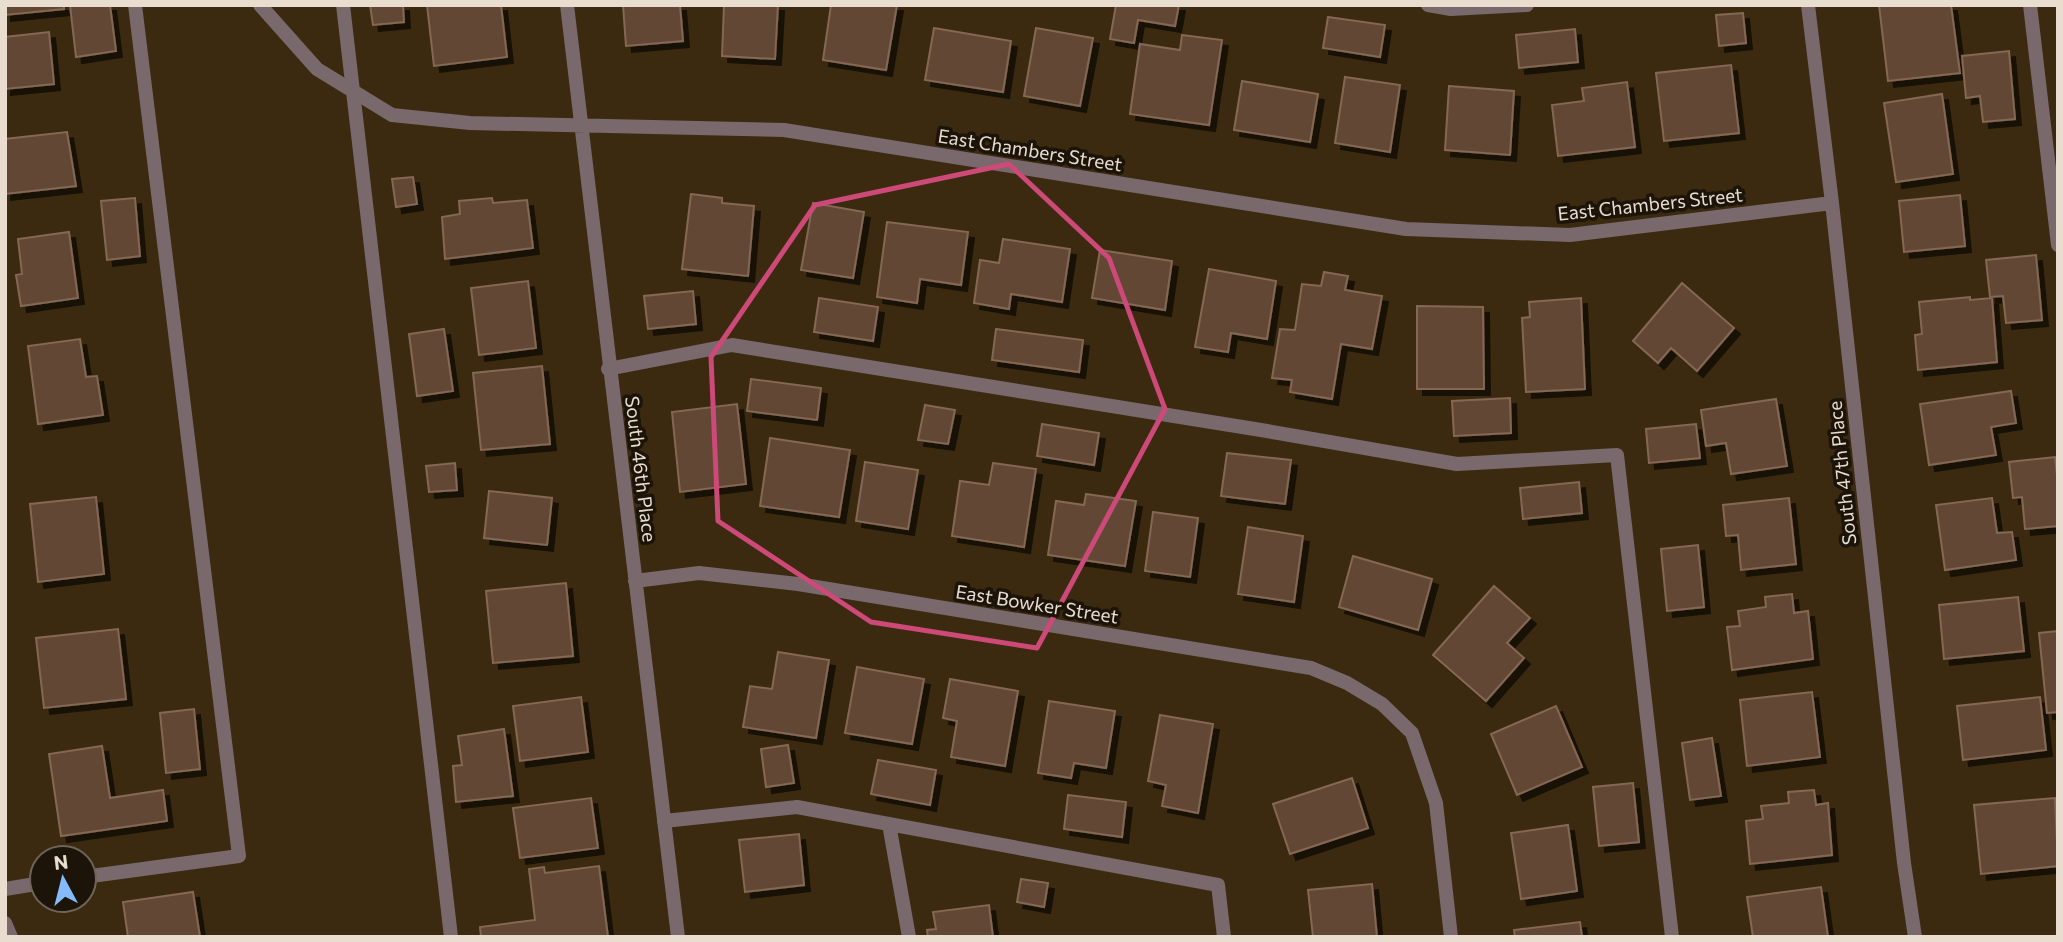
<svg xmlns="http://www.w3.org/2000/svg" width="2063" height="942" viewBox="0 0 2063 942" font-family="Commissioner,sans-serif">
<defs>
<filter id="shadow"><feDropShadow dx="6" dy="6" stdDeviation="0" flood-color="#0009"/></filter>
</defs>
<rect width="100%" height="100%" fill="#3b2a0f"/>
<path fill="#624735" stroke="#846753" stroke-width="2" filter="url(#shadow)" d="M5 5H64V9L5 15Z
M70 5H110L116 51 76 57Z
M370 5H403L404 22 373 25Z
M427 5H501L507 57 434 66Z
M623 5H680L683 41 626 46Z
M724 5H778L775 59 722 56Z
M831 5H897L886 70 823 60Z
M1116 5H1179L1175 26 1138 20 1134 43 1110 39Z
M1879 5H1951L1960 73 1888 81Z
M1743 13 1746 43 1719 46 1716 15Z
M1328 17 1385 25 1380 57 1323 48Z
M934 28 1011 41 1003 92 925 80Z
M1036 28 1093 38 1080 106 1024 96Z
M1575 29 1578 62 1519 68 1516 35Z
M49 32 54 84 5 89V37Z
M1182 35 1222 40 1209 125 1130 114 1140 44 1180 50Z
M2009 51 2015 119 1983 122 1980 96 1966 98 1962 56Z
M1731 65 1739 133 1664 141 1656 73Z
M1345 77 1400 85 1390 152 1335 143Z
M1242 81 1318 94 1310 142 1234 130Z
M1627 82 1635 147 1558 156 1552 105 1584 101 1582 88Z
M1449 86 1514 91 1510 155 1445 150Z
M1942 94 1953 174 1896 182 1884 103Z
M67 132 76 186 5 194V139Z
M413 177 417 204 396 207 392 179Z
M691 194 722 198V203L754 206 748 276 682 269Z
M1960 195 1965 246 1904 252 1899 201Z
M135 198 140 256 107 260 101 201Z
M492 198 493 203 527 200 533 248 445 259 442 217 460 214 459 201Z
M813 203 864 212 853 278 801 270Z
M887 222 968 232 961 285 920 279 917 303 877 297Z
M69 232 78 298 21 306 16 275 22 274 18 239Z
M1003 239 1070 249 1062 302 1011 294 1009 309 974 303 980 260 999 263Z
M1100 250 1172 261 1165 310 1092 298Z
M2036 255 2042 320 2006 323 2003 296 1990 297 1986 260Z
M1209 269 1276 281 1267 339 1231 333 1228 352 1195 347Z
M1324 272 1348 276 1345 290 1382 296 1372 349 1341 344 1332 399 1290 392 1292 380 1272 378 1280 329 1295 330 1302 284 1321 286Z
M528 281 536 348 479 355 471 288Z
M1682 283 1734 328 1697 371 1671 348 1658 363 1633 341Z
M693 291 696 324 648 329 644 296Z
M1970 297V300L1992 298 1997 362 1918 370 1915 335 1922 334 1919 302Z
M819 298 878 307 873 341 814 332Z
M1581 298 1585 389 1526 392 1522 318 1530 317 1529 302Z
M1417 306 1483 307 1484 389H1417Z
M444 329 453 391 417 396 409 334Z
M996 329 1083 340 1079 372 992 360Z
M80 339 86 377 97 376 103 415 38 424 28 346Z
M542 366 550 444 481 450 473 373Z
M751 379 821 388 817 420 747 411Z
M2011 391 2016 423 1991 427 1996 455 1929 465 1920 404Z
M1510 398 1511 433 1454 436 1452 401Z
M1776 399 1787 466 1731 474 1726 443 1706 446 1701 410Z
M737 404 746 484 680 492 672 412Z
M925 405 955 410 948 444 918 440Z
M1042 424 1099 433 1094 465 1037 456Z
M1696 424 1700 458 1649 463 1646 429Z
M770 438 850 450 839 517 760 506Z
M1227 453 1291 460 1285 504 1221 496Z
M2055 457 2058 485V526L2025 529 2022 497 2013 498 2009 462Z
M865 462 918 470 908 529 856 521Z
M455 463 457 490 429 492 426 466Z
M993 463 1036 469 1024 547 952 536 960 481 989 485Z
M1579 482 1582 513 1523 519 1520 488Z
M489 491 552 498 547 545 484 538Z
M1086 494 1136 501 1125 566 1048 555 1056 501 1084 505Z
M96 497 104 574 38 582 30 504Z
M1789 498 1796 564 1741 570 1738 535 1726 536 1723 505Z
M1992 498 1997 533 2012 532 2016 560 1945 570 1936 505Z
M1153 512 1198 518 1190 577 1145 571Z
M1248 527 1303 536 1294 602 1238 594Z
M1698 545 1704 607 1667 611 1661 549Z
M1353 556 1432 579 1418 630 1339 607Z
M566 583 573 656 493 663 486 591Z
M1494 586 1530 618 1507 643 1524 658 1486 701 1433 655Z
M1792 594 1794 613 1808 611 1813 659 1732 670 1727 627 1740 626 1738 611 1766 607 1765 597Z
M2018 597 2024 651 1944 659 1939 605Z
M118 629 126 699 44 708 36 638Z
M2058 631V712L2047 713 2039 633Z
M778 652 829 660 816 738 743 727 750 686 772 689Z
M857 667 924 679 912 744 845 733Z
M950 679 1018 691 1005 766 951 757 957 721 943 718Z
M1812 692 1820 757 1747 766 1740 700Z
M581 697 588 752 520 761 513 706Z
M2040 697 2046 750 1963 760 1957 706Z
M1049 701 1115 711 1106 768 1074 763 1071 778 1038 773Z
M1556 706 1582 767 1517 795 1491 734Z
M194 709 200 769 166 773 160 713Z
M1160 715 1213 724 1198 813 1162 806 1166 785 1148 781Z
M504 729 513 796 456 802 453 766 462 765 458 736Z
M1712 738 1721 796 1690 800 1682 743Z
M788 745 794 783 766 787 761 749Z
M102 746 110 798 163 790 167 821 61 836 49 754Z
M878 760 936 770 930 805 871 794Z
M1352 778 1368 828 1290 854 1273 804Z
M1633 783 1639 842 1599 846 1593 787Z
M1814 790 1816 805 1828 803 1832 855 1750 864 1746 821 1763 819 1761 806 1789 803 1788 792Z
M1068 795 1126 802 1122 837 1064 829Z
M591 798 598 848 520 858 513 808Z
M2055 798 2058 866 1981 874 1974 805Z
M1568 825 1577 891 1521 899 1511 833Z
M799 834 804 885 745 892 739 840Z
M599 866 608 937H481L480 927 535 920 529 869 544 867 545 873Z
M1021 879 1048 883 1044 907 1017 902Z
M1372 884 1377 937H1313L1308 890Z
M1821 887 1828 937H1753L1747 897Z
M193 892 200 937H128L123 902Z
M989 905 993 937H928L927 930 936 929 933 912Z
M1580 922 1582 937H1515L1514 930Z"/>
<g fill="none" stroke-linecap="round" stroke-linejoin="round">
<path stroke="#79686c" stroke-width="14" d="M343 5 451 937
M1428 5 1451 9 1527 5
M2030 5 2058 245
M608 369 732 345 1261 430 1457 464 1617 455 1672 937
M664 821 797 807 1218 885 1224 937
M889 824 909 937
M84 877 239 856 135 5
M5 889 42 883"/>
<path stroke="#79686c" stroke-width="14" d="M260 5 317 69 392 115 470 123 784 130 1406 229 1570 235 1832 203
M567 5 678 937
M1808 5 1832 203 1904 863 1915 937
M635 581 699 573 798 584 1311 668 1347 683 1382 704 1412 733 1436 803 1451 937
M5 923 11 937"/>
</g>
<path fill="none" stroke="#cc4978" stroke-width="5" stroke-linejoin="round" d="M1009 164 1109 258 1165 409 1037 648 871 622 718 521 711 357 815 205Z"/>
<g text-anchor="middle" stroke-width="7" stroke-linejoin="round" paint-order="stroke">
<g font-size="19" fill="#e8ddce" stroke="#1c1409">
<text transform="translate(1030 150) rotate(9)" y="7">East Chambers Street</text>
<text transform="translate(1650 204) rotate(-6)" y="7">East Chambers Street</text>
<text transform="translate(641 469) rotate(83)" y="7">South 46th Place</text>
<text transform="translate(1842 473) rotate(-96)" y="7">South 47th Place</text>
<text transform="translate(1037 604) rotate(9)" y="7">East Bowker Street</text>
</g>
</g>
<rect width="2063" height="942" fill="none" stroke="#e8ddce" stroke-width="14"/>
<g transform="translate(63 879) rotate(353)"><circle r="33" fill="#1c1409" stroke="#6e6458" stroke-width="2"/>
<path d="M0-5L12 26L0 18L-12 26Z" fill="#86bbfb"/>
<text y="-10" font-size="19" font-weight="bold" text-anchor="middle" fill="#e8ddce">N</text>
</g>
</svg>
